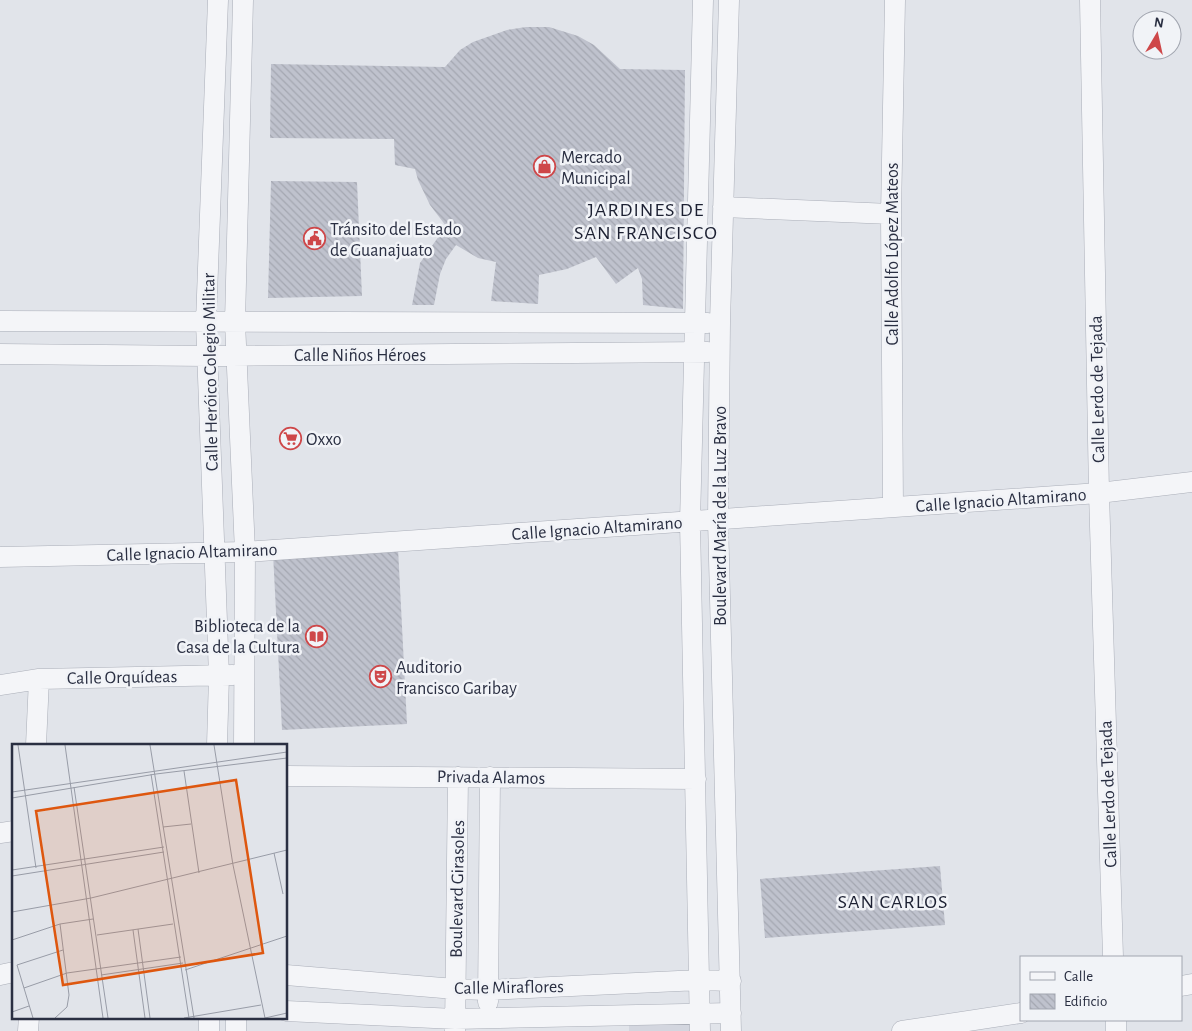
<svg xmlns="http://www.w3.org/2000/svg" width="1192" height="1031" viewBox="0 0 1192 1031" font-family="'Alegreya Sans',sans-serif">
<defs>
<pattern id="building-back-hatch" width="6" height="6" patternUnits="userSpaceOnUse" patternTransform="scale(1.25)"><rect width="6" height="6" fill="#bfc2cd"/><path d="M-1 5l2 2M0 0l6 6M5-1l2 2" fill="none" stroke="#a4a7b1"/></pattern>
</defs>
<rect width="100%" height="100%" fill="#e1e4ea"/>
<path fill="#d3d6df" d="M629 1018H693V1031H629Z"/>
<path fill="url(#building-back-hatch)" d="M526 27H549L578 36 594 45 620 69 685 70 683 309 643 305 642 279 638 268 616 284 596 257 567 269 539 275 538 304 491 301 496 262 478 258 456 245 446 259 440 274 434 305H412L420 263 446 226 430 205 418 180 415 169 395 165 394 139 270 138 271 64 445 67 460 50 473 42 507 30Z
M271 181 357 182 362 296 268 298Z
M398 548 407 724 282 730 273 553Z
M940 866 945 925 765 938 760 879Z"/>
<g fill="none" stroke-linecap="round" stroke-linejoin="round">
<defs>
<path id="minor" d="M243 0 235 322 245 552 244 745
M729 0 720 323 718 520 731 1031
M1090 0 1099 493 1113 957
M723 207 891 214
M0 321 708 323
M0 354 207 356 708 352
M893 507 891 214 895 0
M0 557 245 552 1099 493 1192 482
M0 685 39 679 233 675
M36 745 39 679
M217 745 219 676 206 322 218 0
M286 776 696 779
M0 833 14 831
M0 975 14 972
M286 975 455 989 488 990 700 980 731 981
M1181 986 1192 984
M488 1002 490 777
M286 1011 455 1019 731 1013
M1116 1020V1031
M28 1031 29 1017
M209 1031V1017
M236 1031V1017
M455 1031 458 777
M700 1031 690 522 703 0
M902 1031 1021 1013"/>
</defs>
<use href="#minor" stroke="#aaaeb8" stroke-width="21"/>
<use href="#minor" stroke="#f4f5f8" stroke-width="20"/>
</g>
<defs>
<symbol id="shop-ring" viewBox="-11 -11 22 22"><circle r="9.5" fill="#f1f3f7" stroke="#ce4749" stroke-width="1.5"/><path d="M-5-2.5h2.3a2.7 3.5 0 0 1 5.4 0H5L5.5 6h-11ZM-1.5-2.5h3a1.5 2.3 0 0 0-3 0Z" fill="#ce4749"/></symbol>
<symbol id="civic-ring" viewBox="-11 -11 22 22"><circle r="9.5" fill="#f1f3f7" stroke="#ce4749" stroke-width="1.5"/><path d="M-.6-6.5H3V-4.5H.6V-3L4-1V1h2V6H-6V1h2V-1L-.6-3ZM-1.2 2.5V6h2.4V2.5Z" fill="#ce4749"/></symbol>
<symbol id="supermarket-ring" viewBox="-11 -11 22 22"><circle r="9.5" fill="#f1f3f7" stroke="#ce4749" stroke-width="1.5"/><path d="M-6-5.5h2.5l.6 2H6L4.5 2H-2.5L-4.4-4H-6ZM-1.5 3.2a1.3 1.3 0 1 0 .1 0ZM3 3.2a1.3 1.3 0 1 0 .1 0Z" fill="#ce4749"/></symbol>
<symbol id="library-ring" viewBox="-11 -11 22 22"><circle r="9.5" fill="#f1f3f7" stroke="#ce4749" stroke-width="1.5"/><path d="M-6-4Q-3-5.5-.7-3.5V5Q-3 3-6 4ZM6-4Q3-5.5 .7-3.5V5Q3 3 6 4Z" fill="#ce4749"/></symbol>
<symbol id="theatre-ring" viewBox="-11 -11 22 22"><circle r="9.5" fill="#f1f3f7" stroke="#ce4749" stroke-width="1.5"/><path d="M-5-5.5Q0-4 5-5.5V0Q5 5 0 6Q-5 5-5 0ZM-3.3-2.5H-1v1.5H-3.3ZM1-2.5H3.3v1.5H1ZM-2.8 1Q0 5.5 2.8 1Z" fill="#ce4749"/></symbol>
</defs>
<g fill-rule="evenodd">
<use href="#shop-ring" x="532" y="154" width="25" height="25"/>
<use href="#civic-ring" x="302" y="226" width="25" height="25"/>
<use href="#supermarket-ring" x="278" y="426" width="25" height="25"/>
<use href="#library-ring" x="304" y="624" width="25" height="25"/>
<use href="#theatre-ring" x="368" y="664" width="25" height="25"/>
</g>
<g text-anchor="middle" stroke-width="5" stroke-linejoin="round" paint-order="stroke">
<g font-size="18" fill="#2a2f42" stroke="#f1f3f7" text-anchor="start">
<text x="561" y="163">Mercado<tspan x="561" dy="21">Municipal</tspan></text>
<text x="330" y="235">Tránsito del Estado<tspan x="330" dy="21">de Guanajuato</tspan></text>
<text x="306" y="445">Oxxo</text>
<text x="300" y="632" text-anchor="end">Biblioteca de la<tspan x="300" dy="21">Casa de la Cultura</tspan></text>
<text x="396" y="673">Auditorio<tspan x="396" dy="21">Francisco Garibay</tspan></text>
</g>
<g font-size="18" fill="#2a2f42" stroke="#f1f3f7">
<text transform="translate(892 254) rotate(-90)" y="6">Calle Adolfo López Mateos</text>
<text x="360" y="361">Calle Niños Héroes</text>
<text transform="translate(210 372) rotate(-91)" y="6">Calle Heróico Colegio Militar</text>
<text transform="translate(1097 389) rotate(-91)" y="6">Calle Lerdo de Tejada</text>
<text transform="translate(1001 500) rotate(-4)" y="6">Calle Ignacio Altamirano</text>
<text transform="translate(720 516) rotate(-90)" y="6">Boulevard María de la Luz Bravo</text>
<text transform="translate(597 528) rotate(-4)" y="6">Calle Ignacio Altamirano</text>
<text transform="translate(192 552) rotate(-2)" y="6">Calle Ignacio Altamirano</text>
<text transform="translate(122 677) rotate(-1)" y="6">Calle Orquídeas</text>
<text transform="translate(491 777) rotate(1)" y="6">Privada Alamos</text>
<text transform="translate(1108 794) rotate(-92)" y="6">Calle Lerdo de Tejada</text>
<text transform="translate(457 889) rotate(-89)" y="6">Boulevard Girasoles</text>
<text transform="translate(509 987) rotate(-1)" y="6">Calle Miraflores</text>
</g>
<g font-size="20" letter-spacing="1" fill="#1c2032" stroke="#f1f3f7">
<text x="646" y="216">JARDINES DE<tspan x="646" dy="23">SAN FRANCISCO</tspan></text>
<text x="893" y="908">SAN CARLOS</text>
</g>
</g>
<g transform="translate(12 744)">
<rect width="275" height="275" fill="#e1e4ea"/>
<path fill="none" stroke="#989ca7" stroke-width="1" d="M6 1 24 124M53 1 91 274M138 1 182 274M202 1 221 121 253 274M172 27 187 129M139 30 177 274M62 43 96 274M0 48 275 8M0 54 144 30 275 14M151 83 179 80M262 109 271 150M0 126 152 103M0 132 152 108M0 168 79 154 275 106M126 185 138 274M121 186 133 274M85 191 161 180M0 196 48 180 81 175M173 226 275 192M89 231 171 219M12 244 55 229 169 213M0 268 17 262M21 274 5 221 51 206M43 274 55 263 57 251 48 180M172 274 249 261M253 274 275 269"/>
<path fill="#de570f" fill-opacity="0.15" stroke="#de570f" stroke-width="2.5" d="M224 36 251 209 51 241 24 67Z"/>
<rect width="275" height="275" fill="none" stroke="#2a2f42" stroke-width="2.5"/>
</g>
<rect x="1020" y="956" width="162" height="65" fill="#f1f3f7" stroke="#a1a5af"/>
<rect x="1030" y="972" width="25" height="8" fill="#f4f5f8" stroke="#a1a5af"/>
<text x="1064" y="981" font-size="15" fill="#2a2f42">Calle</text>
<rect x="1030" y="994" width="25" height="15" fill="url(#building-back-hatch)" stroke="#a1a5af"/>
<text x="1064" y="1006" font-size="15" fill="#2a2f42">Edificio</text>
<g transform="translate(1157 35) rotate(9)"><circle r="24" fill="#f1f3f7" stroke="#a1a5af"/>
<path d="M0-4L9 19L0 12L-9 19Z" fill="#ce4749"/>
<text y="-8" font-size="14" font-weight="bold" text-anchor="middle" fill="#2a2f42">N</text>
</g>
</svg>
